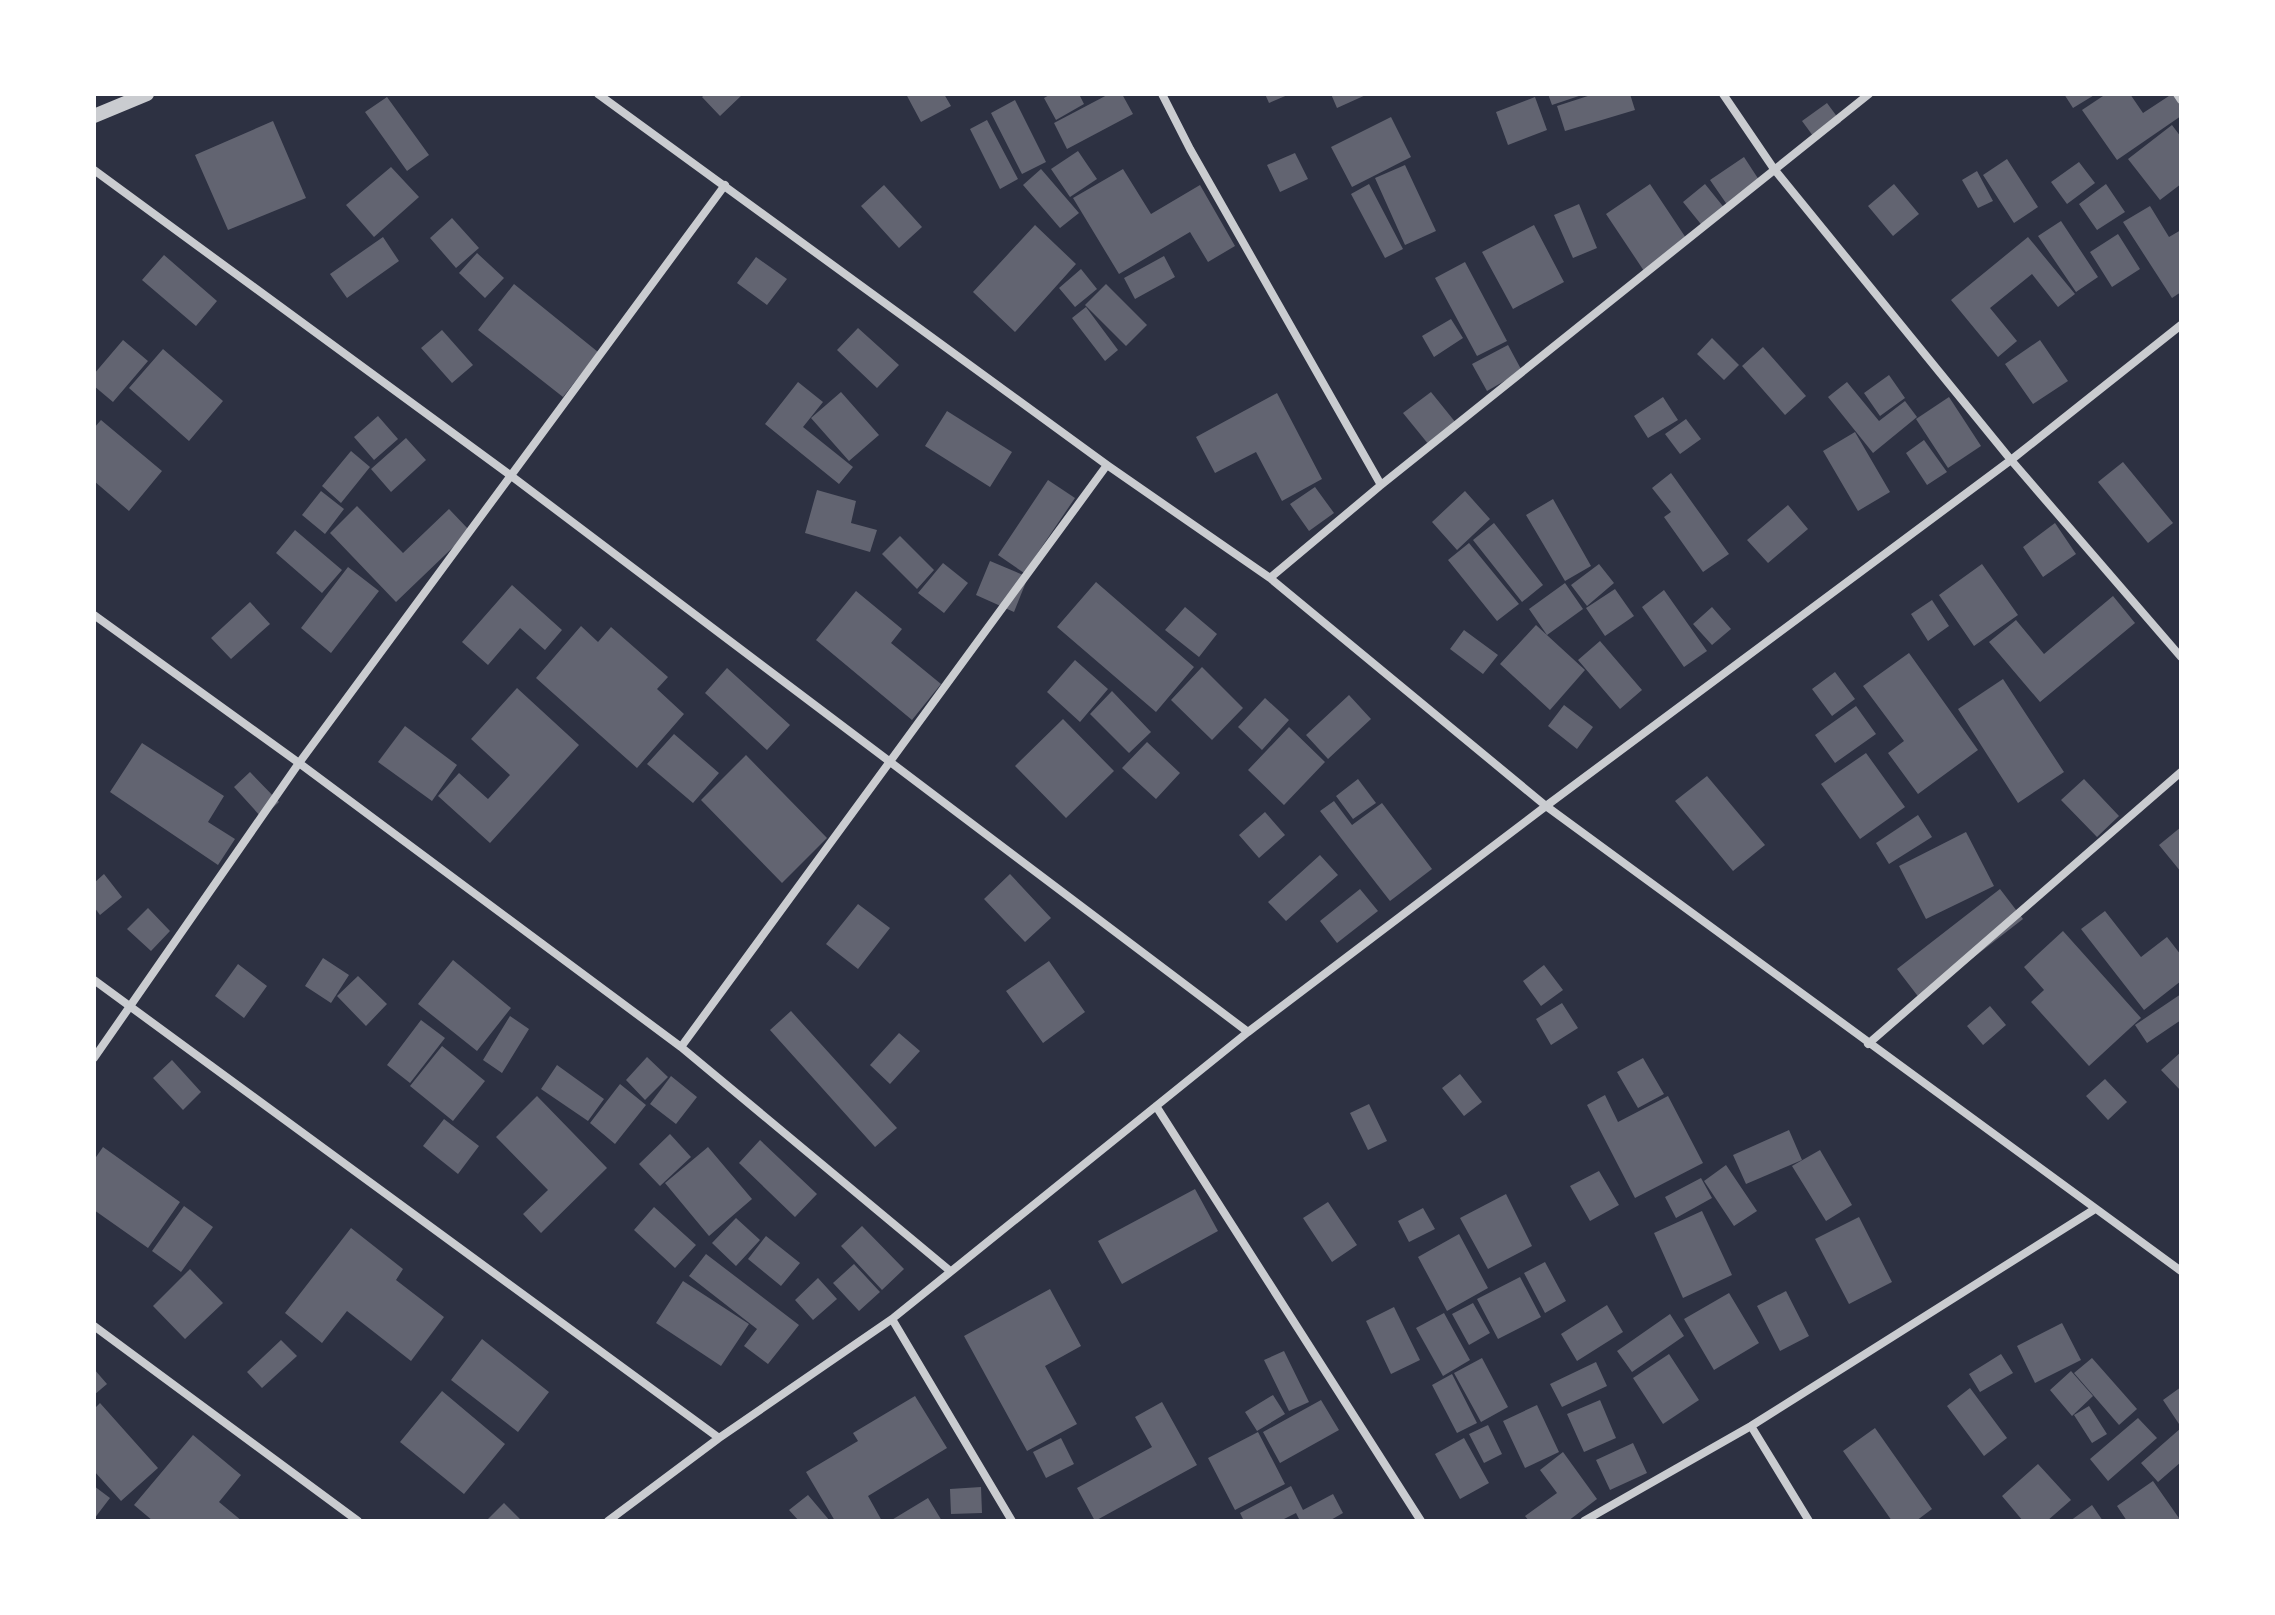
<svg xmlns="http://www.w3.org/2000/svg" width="2275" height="1615" viewBox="0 0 2275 1615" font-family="Rubik,sans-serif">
<rect width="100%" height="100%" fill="#2d3142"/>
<path fill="#626471" d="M705 94H743L720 116 702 97Z
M906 94H944L951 106 921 122Z
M1051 94H1079L1084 104 1056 120 1044 98Z
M1109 94H1122L1133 114 1067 149 1054 123Z
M1265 94H1290L1269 103Z
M1331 94H1368L1337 108Z
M1548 94H1582V95L1552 105Z
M1594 94H1630L1635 110 1565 131 1557 106Z
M2064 94H2096L2073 108Z
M2106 94H2130L2143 113 2172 94H2176L2181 101V116L2117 160 2082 110Z
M387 97 429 155 407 171 365 112Z
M1535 97 1547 130 1508 145 1496 112Z
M1015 100 1046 162 1022 174 991 113Z
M1827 103 1841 122 1816 140 1802 121Z
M1391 117 1411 157 1352 187 1331 147Z
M987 120 1018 179 1000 189 970 129Z
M273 121 306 198 228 230 195 155Z
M2172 125 2181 137V184L2160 200 2128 159Z
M1078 151 1097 179 1070 197 1051 169Z
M1295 153 1308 179 1280 192 1267 165Z
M1744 157 1761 183 1728 206 1710 180Z
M2007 159 2038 207 2014 223 1983 175Z
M2079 162 2095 183 2067 204 2051 182Z
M1405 165 1436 231 1405 245 1375 178Z
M391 167 419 197 374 237 346 205Z
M1041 169 1079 213 1060 228 1023 185Z
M1123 169 1151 214 1200 185 1235 246 1208 262 1190 232 1119 274 1073 198Z
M1977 171 1993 201 1978 208 1962 180Z
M1369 184 1403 249 1385 258 1351 194Z
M1650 184 1688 241 1644 271 1606 214Z
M1705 184 1726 210 1704 228 1683 202Z
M1894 184 1919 214 1893 236 1868 206Z
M2106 184 2125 212 2097 230 2079 204Z
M884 185 922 227 899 248 861 206Z
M1579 204 1597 248 1573 258 1554 215Z
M2150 206 2169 237 2181 230V292L2172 298 2123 222Z
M452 218 479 248 456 268 430 238Z
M2061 221 2098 277 2076 292 2038 236Z
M1035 225 1076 264 1015 332 973 292Z
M1534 225 1564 282 1513 309 1482 252Z
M2118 234 2140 269 2112 287 2090 252Z
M383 237 399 261 347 298 330 274Z
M2028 237 2075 294 2058 307 2032 274 1990 308 2017 341 1998 357 1951 300Z
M477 253 504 278 485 298 459 273Z
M164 255 217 301 196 326 142 280Z
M1164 256 1175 277 1135 299 1124 278Z
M756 257 787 279 767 305 737 283Z
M1465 262 1507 341 1477 356 1435 278Z
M1081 269 1097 289 1075 307 1059 288Z
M514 284 598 352 563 397 478 330Z
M1106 284 1147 325 1126 346 1085 305Z
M1086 307 1118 350 1105 361 1072 318Z
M1451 319 1463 338 1434 357 1422 336Z
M858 328 899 365 877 388 837 350Z
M442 330 473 365 452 383 421 348Z
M1712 338 1739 365 1724 380 1697 354Z
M123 340 148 361 113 402 94 386V374Z
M2040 340 2068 381 2033 404 2005 364Z
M1508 345 1522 371 1487 391 1472 364Z
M1763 347 1806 396 1785 415 1742 366Z
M163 349 223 401 189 441 129 388Z
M1889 375 1905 398 1880 416 1864 393Z
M798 382 823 402 803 427 853 467 839 484 765 424Z
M1847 382 1879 421 1905 401 1917 417 1873 453 1828 397Z
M841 392 879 435 849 461 811 418Z
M1431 392 1456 423 1429 445 1403 413Z
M1277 393 1322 479 1282 501 1256 452 1215 473 1196 437Z
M1663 397 1678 420 1648 438 1634 416Z
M1949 397 1981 446 1948 468 1916 419Z
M947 411 1012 452 990 487 925 446Z
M378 416 398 439 374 460 354 437Z
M1686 419 1701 439 1680 454 1665 434Z
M101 420 162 471 129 511 94 481V428Z
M1855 432 1890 492 1858 511 1823 451Z
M406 438 426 460 391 492 371 469Z
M1924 440 1947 472 1927 485 1906 453Z
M351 451 370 467 341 503 322 486Z
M2123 462 2173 523 2148 543 2098 482Z
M1671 473 1729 554 1703 572 1664 517 1671 512 1652 488Z
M1048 480 1075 498 1024 573 998 555Z
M1315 487 1334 513 1309 531 1290 504Z
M817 490 856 501 851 523 877 530 870 552 805 533Z
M321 491 344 509 325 534 302 515Z
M1465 491 1490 519 1457 550 1432 522Z
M1553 499 1591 566 1565 581 1526 515Z
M1788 505 1808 529 1768 563 1747 540Z
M357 506 403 553 449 509 470 531 396 602 330 533Z
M1494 523 1543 585 1522 602 1473 540Z
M2055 523 2076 554 2043 577 2023 547Z
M295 530 342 570 322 593 276 553Z
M900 536 934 570 917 589 882 554Z
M1469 543 1519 604 1497 621 1448 560Z
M990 561 1028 577 1014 612 976 595Z
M943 563 968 583 944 613 918 593Z
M1599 564 1614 583 1587 606 1571 585Z
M1982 564 2018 615 1974 646 1939 595Z
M348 567 379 591 331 653 301 628Z
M1096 582 1194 667 1156 712 1057 627Z
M1565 583 1583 609 1547 635 1529 609Z
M512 585 562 630 545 650 520 628 488 665 462 642Z
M1615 589 1634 616 1605 636 1586 608Z
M1664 590 1707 651 1684 667 1642 607Z
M856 591 902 629 891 643 941 684 912 720 816 640Z
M2113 596 2135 623 2040 702 1989 642 2016 620 2044 654Z
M1932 600 1949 626 1928 641 1911 614Z
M250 602 270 624 231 659 211 638Z
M1185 607 1217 634 1199 657 1165 630Z
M1712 607 1731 629 1712 645 1693 624Z
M1536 625 1585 670 1550 710 1500 664Z
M581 626 598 642 611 627 668 677 657 689 684 714 637 768 536 678Z
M1464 630 1498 655 1483 674 1450 649Z
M1600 641 1642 690 1620 709 1578 660Z
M1909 653 1978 750 1918 794 1888 753 1904 741 1863 686Z
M1075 660 1108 689 1080 722 1047 692Z
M1202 667 1243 708 1212 740 1171 700Z
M727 668 790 725 767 750 705 693Z
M1835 672 1855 699 1832 716 1812 689Z
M2003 679 2064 772 2018 803 1958 709Z
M517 688 579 745 490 843 438 796 459 773 488 799 510 775 471 739Z
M1112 691 1151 732 1129 753 1090 714Z
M1349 695 1371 719 1328 759 1306 735Z
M1265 698 1289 720 1262 750 1238 727Z
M1564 705 1593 727 1577 749 1548 726Z
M1856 706 1876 734 1835 763 1815 735Z
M1063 719 1114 771 1066 818 1015 766Z
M405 726 457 765 432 801 378 762Z
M1289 727 1325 762 1284 805 1248 770Z
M674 734 719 773 693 803 647 764Z
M1147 742 1180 773 1156 799 1122 768Z
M142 743 224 796 208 822 235 839 218 865 110 792Z
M1866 753 1905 807 1860 839 1821 784Z
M746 755 827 838 782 883 701 800Z
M250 772 279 802 262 818 234 787Z
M1707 776 1765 845 1733 871 1675 801Z
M1358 779 1376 803 1353 819 1336 796Z
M2084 779 2119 816 2097 837 2061 800Z
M1334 801 1352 825 1382 803 1432 869 1390 901 1320 811Z
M1265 812 1285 835 1259 858 1239 835Z
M1918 815 1932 837 1889 864 1876 843Z
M2181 827V872L2159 845Z
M1966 832 1994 886 1926 919 1899 866Z
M1320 855 1338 875 1286 921 1268 902Z
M104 874 122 897 100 915 94 907V883Z
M1010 874 1051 918 1025 942 984 899Z
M1360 889 1378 911 1337 943 1320 921Z
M2000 889 2023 919 1920 999 1897 969Z
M858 904 890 928 858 969 826 944Z
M148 908 170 931 151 951 127 929Z
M2105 911 2141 957 2167 937 2181 955V981L2144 1010 2081 929Z
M2063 931 2141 1018 2089 1066 2031 1002 2044 990 2024 967Z
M323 958 349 975 331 1003 305 986Z
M453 960 511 1008 477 1051 418 1004Z
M1049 961 1085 1012 1043 1043 1006 991Z
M238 964 267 986 244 1018 215 996Z
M1544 965 1563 990 1541 1006 1523 981Z
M358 976 387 1004 366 1026 337 996Z
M2181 994V1020L2147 1043 2135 1025Z
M1562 1003 1578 1028 1551 1045 1536 1019Z
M1990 1006 2006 1025 1983 1045 1967 1026Z
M791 1011 897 1128 875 1147 770 1030Z
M510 1016 529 1029 502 1073 483 1060Z
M421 1020 445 1038 410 1083 387 1065Z
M899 1033 920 1051 890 1084 870 1065Z
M442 1046 485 1081 453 1121 410 1086Z
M2181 1052V1091L2161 1070Z
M647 1057 668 1077 645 1100 626 1080Z
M1643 1058 1664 1094 1638 1108 1617 1072Z
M172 1060 201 1092 183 1110 153 1078Z
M557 1065 604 1099 588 1121 541 1089Z
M1460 1074 1482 1102 1464 1116 1442 1088Z
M671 1076 697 1097 676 1124 650 1104Z
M2105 1079 2127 1102 2108 1120 2086 1096Z
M620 1084 646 1105 615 1144 590 1123Z
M1605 1095 1618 1122 1668 1096 1703 1163 1635 1198 1587 1105Z
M537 1096 607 1168 541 1233 523 1214 548 1190 496 1137Z
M1369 1104 1387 1141 1368 1150 1350 1113Z
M444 1119 479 1146 458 1174 423 1146Z
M1789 1130 1802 1160 1746 1184 1733 1155Z
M670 1134 691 1157 660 1186 639 1164Z
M760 1140 817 1194 795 1217 739 1163Z
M103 1147 180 1202 148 1248 94 1210V1160Z
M708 1147 752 1199 709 1236 665 1183Z
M1820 1150 1852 1205 1826 1221 1792 1166Z
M1726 1165 1757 1211 1734 1226 1704 1181Z
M1599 1171 1619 1205 1590 1221 1570 1186Z
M1701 1178 1712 1198 1676 1218 1665 1197Z
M1195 1189 1218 1231 1122 1284 1098 1241Z
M1506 1194 1532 1246 1488 1269 1460 1218Z
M1328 1202 1357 1245 1332 1262 1303 1218Z
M184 1206 213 1227 181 1272 152 1251Z
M654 1207 696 1245 675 1268 634 1230Z
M1423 1208 1435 1229 1409 1242 1398 1221Z
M1702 1211 1732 1275 1683 1298 1654 1233Z
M1859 1217 1892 1282 1849 1304 1815 1239Z
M736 1218 760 1240 736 1266 712 1243Z
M862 1226 904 1269 882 1290 841 1246Z
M351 1228 403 1269 396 1280 444 1317 411 1361 347 1311 322 1343 285 1313Z
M1459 1234 1488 1288 1447 1311 1418 1257Z
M766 1236 800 1263 781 1286 748 1259Z
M706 1254 799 1325 768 1364 744 1346 757 1329 689 1276Z
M1545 1262 1566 1301 1545 1313 1524 1273Z
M854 1264 880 1292 859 1311 833 1283Z
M190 1269 223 1303 185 1339 153 1306Z
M1520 1277 1541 1317 1498 1339 1477 1299Z
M818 1278 837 1299 813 1320 795 1300Z
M683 1281 749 1324 721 1366 656 1323Z
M1050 1289 1081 1346 1045 1366 1077 1424 1027 1451 964 1336Z
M1786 1291 1809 1336 1780 1351 1757 1306Z
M1729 1293 1759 1343 1714 1370 1684 1319Z
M1473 1303 1490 1333 1469 1345 1452 1314Z
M1607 1305 1623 1332 1577 1361 1561 1334Z
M1394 1307 1420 1360 1391 1374 1366 1321Z
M1444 1313 1470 1360 1443 1376 1416 1328Z
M1670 1314 1684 1336 1632 1372 1617 1351Z
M2062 1323 2081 1360 2035 1383 2017 1346Z
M482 1339 549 1392 518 1432 451 1380Z
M281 1340 297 1356 262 1388 247 1372Z
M1284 1351 1309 1402 1289 1411 1264 1360Z
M1669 1354 1699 1400 1663 1424 1633 1378Z
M2001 1354 2013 1373 1980 1392 1969 1374Z
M1482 1358 1508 1407 1481 1422 1454 1373Z
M2092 1358 2137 1409 2119 1425 2074 1373Z
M1596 1362 1607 1386 1562 1407 1550 1384Z
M94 1369 107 1384 94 1395Z
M2071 1371 2093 1396 2072 1416 2050 1390Z
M1452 1374 1477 1423 1457 1433 1432 1385Z
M2181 1387V1423L2179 1424 2163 1400Z
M1970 1388 2007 1438 1984 1456 1947 1406Z
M442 1391 505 1444 464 1494 400 1442Z
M1273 1395 1285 1414 1257 1431 1245 1412Z
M915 1396 947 1448 868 1496 882 1521H835L806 1472 858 1441 853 1433Z
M1321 1400 1339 1430 1280 1463 1263 1432Z
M1600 1400 1616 1438 1584 1452 1567 1414Z
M1162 1402 1197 1465 1095 1521 1077 1488 1152 1447 1135 1417Z
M100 1403 158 1468 121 1501 94 1471V1409Z
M1537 1405 1559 1452 1525 1468 1503 1421Z
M2089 1406 2107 1434 2092 1443 2074 1415Z
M2138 1418 2157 1438 2108 1481 2090 1459Z
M1488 1425 1502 1454 1484 1463 1469 1434Z
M1875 1428 1932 1509 1916 1521H1892L1843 1451Z
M2181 1428V1462L2158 1482 2141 1463Z
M1258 1432 1285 1484 1235 1510 1208 1458Z
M193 1435 241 1475 219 1502 242 1521H153L134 1505Z
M1061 1438 1074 1464 1046 1478 1033 1452Z
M1464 1438 1489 1483 1460 1499 1435 1454Z
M1633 1443 1647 1473 1610 1490 1596 1460Z
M1563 1452 1597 1499 1568 1521H1529L1525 1516 1557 1493 1540 1470Z
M2038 1464 2071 1500 2047 1521H2023L2002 1496Z
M2153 1481 2181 1521H2127L2117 1506Z
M94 1486 110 1498 94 1519Z
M1291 1486 1303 1510 1333 1494 1343 1513 1329 1521H1300L1296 1513 1280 1521H1244L1240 1513Z
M981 1487 982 1513 951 1514 950 1489Z
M808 1495 830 1521H799L789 1510Z
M928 1498 942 1521H890Z
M504 1503 522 1521H486Z
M2092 1505 2103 1521H2070Z"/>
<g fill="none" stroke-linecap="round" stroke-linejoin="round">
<path stroke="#caccd0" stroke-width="8" d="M598 94 1107 465 1270 578 1546 806 2181 1271
M1162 94 1190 149 1381 485
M1723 94 1774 169 2011 460 2181 657
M2177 94 2181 100
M94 170 510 475 1248 1032
M1270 578 1381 485 1869 94
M94 615 299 763 681 1047 949 1270
M94 980 719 1438
M1868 1044 2181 772
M681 1047 1107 465
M94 1058 299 763 725 185
M1156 1106 1421 1521
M892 1319 1012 1521
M94 1326 358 1521
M1751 1426 1809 1521
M608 1521 719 1438 892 1319 1248 1032 1546 806 2011 460 2181 325
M1584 1521 1751 1426 2095 1209"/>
<path stroke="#caccd0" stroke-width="14" d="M94 116 147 94"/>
</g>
<rect width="2275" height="1615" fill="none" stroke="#ffffff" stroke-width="192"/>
</svg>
